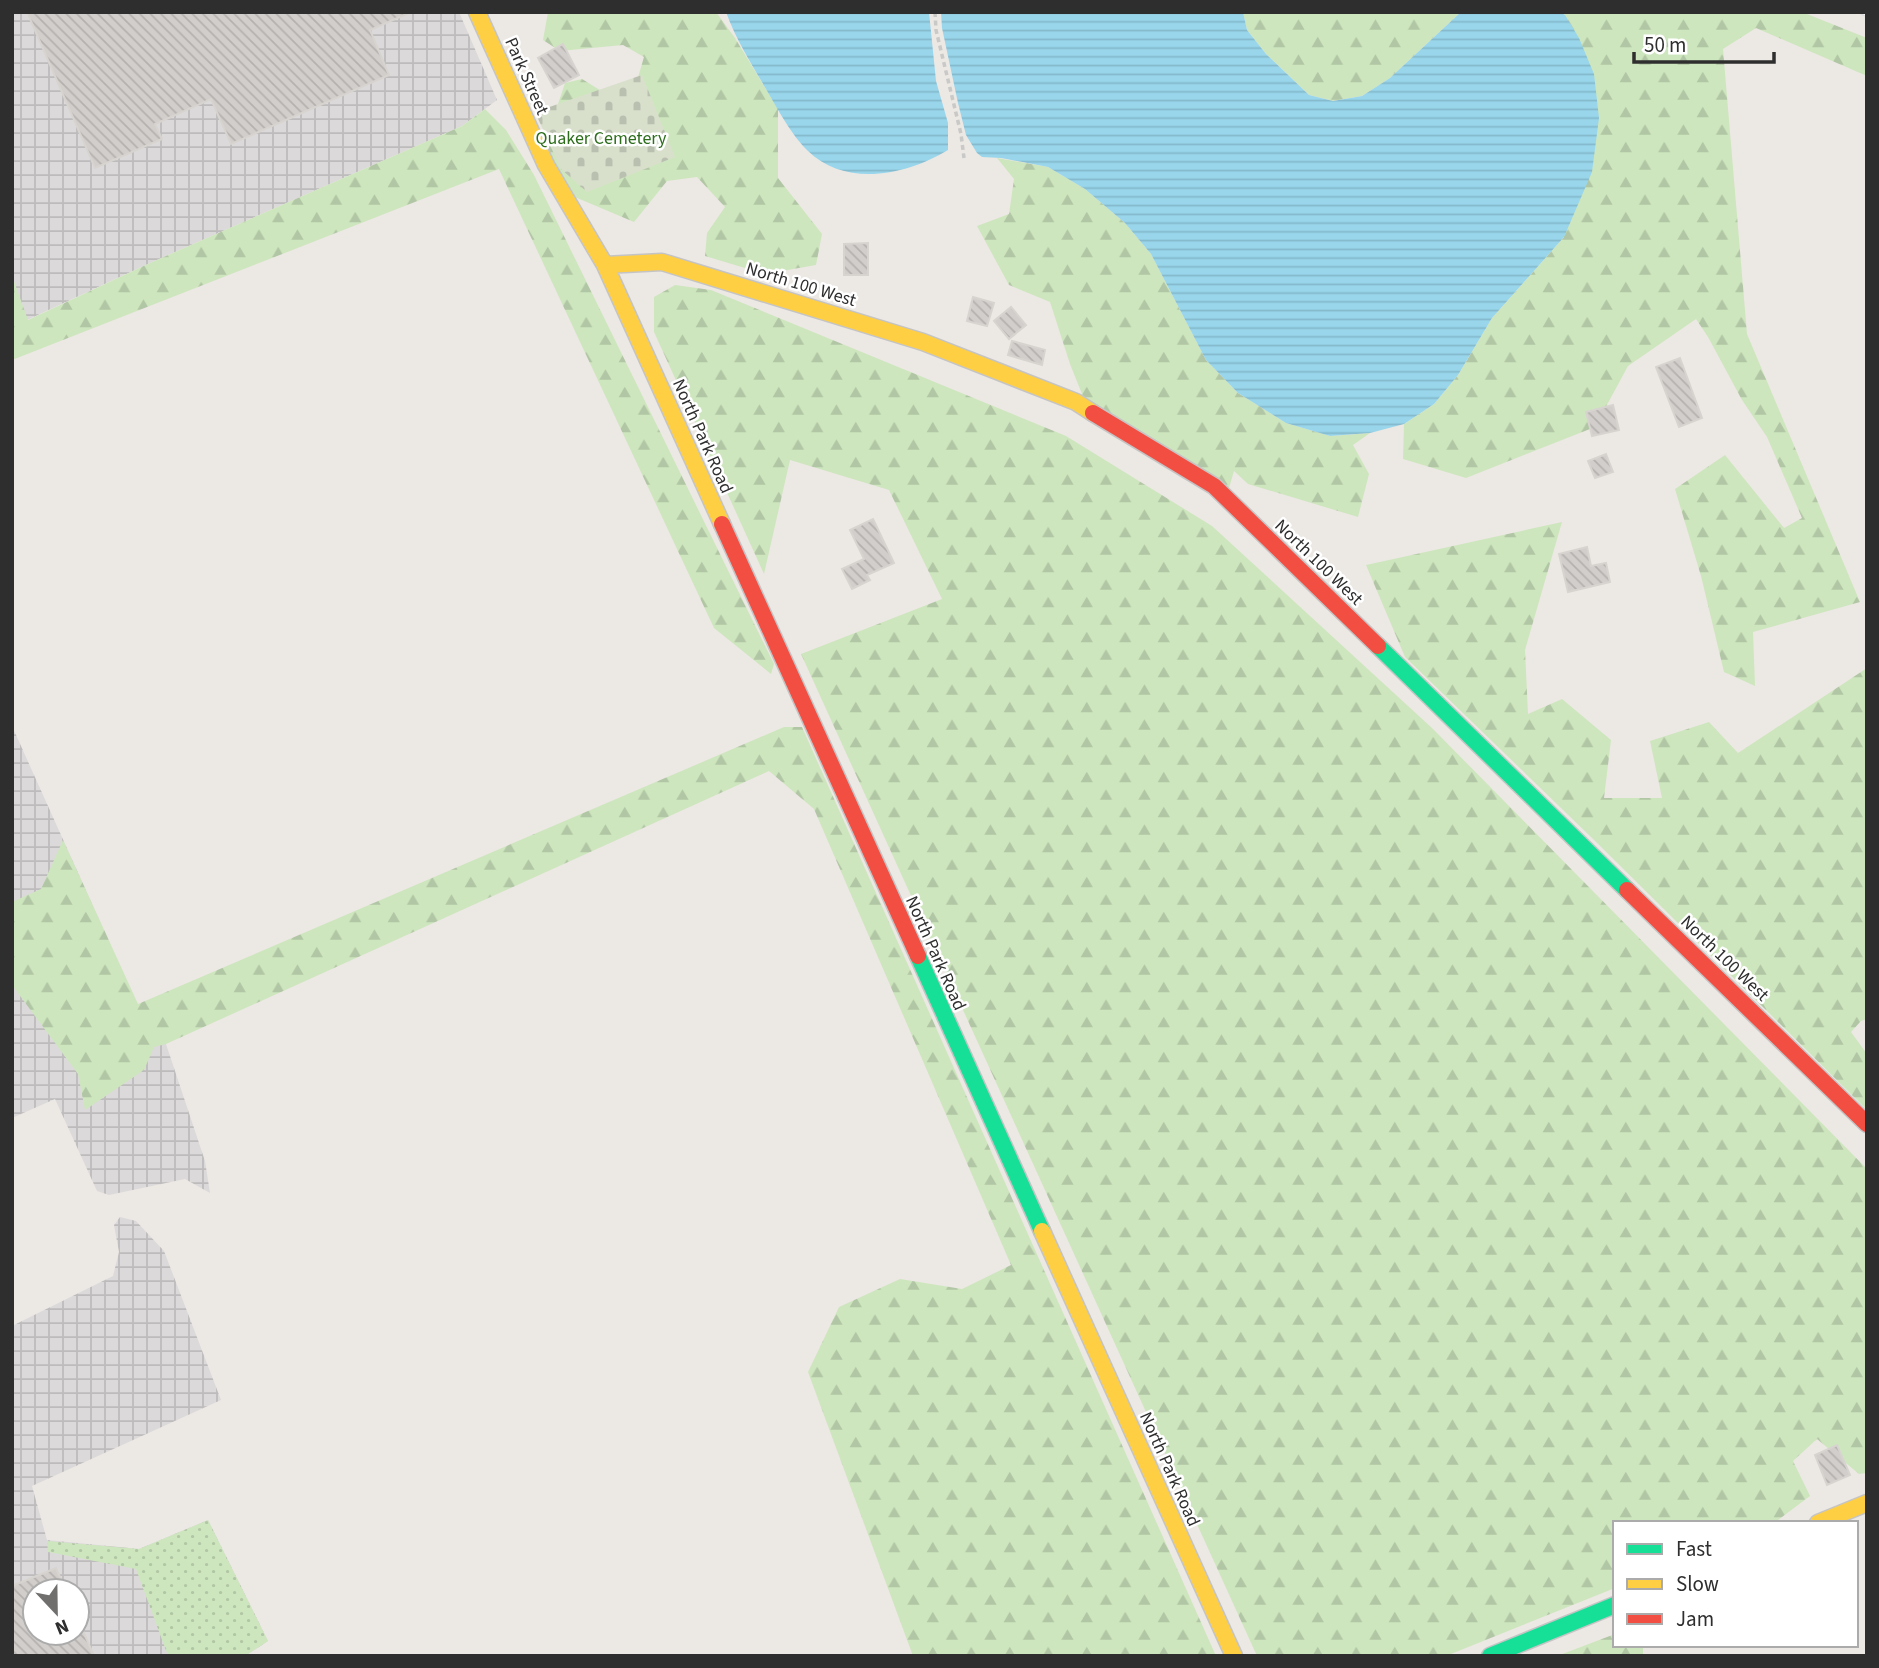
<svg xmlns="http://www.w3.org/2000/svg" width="1879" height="1668" viewBox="0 0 1879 1668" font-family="'Source Sans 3',sans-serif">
<defs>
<pattern id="industrial-grid" width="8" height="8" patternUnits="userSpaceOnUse" patternTransform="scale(1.75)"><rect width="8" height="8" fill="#dcd9db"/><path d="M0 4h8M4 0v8" fill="none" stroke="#bdbbbc"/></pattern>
<pattern id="green-dots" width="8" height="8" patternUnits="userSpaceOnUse" patternTransform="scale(1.75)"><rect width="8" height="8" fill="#cee6be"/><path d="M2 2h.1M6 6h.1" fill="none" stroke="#b1c6a4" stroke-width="1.8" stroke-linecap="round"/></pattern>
<pattern id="forest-firs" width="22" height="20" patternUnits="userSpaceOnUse" patternTransform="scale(1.75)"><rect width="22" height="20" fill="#cee6be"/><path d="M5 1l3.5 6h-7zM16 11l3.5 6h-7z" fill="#b1c6a4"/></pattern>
<pattern id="cemetery-stones" width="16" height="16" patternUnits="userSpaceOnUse" patternTransform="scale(1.75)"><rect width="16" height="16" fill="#d8e0cc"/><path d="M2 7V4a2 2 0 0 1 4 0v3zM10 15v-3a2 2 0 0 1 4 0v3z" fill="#bac0b0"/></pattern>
<pattern id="water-rules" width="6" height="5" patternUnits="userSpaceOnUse" patternTransform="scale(1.75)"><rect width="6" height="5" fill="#99d6ec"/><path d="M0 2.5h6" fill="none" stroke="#84b8cb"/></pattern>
<pattern id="building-back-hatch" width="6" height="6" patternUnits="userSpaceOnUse" patternTransform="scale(1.75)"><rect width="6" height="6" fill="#d1cecb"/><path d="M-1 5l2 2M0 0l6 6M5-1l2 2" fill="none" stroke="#b4b1af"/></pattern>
</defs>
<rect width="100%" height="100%" fill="#ece8e4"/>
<path fill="url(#industrial-grid)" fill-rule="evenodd" d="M12 12H459L497 100 462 126 150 263 27 320 12 276Z
M12 726 137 1004 166 1044 205 1161 210 1193 185 1179 109 1195 97 1191 55 1099 12 1118Z
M120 1217 136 1221 164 1251 221 1400 32 1486 47 1540 139 1549 208 1520 268 1641 245 1656H12V1326L113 1276 119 1252 114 1225ZM35 1591H77V1633H35Z"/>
<path fill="url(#green-dots)" d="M208 1520 268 1641 245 1656H168L136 1569 48 1552 47 1541 139 1549Z"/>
<path fill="url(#forest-firs)" d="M548 12H716L735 38 778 109V178L822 234 816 265 765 274 705 256 707 233 725 207 697 177 667 181 634 222 570 195 544 146 565 83 582 79 629 108 644 57 623 45 560 51 543 40Z
M1243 12H1461L1390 78 1362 96 1333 101 1309 95 1266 54 1247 30Z
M1560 12H1802L1867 38V76L1756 28 1723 49 1747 334 1860 602 1753 632 1755 686 1724 672 1701 576 1675 489 1725 455 1784 528 1802 518 1767 437 1742 400 1708 337 1696 319 1628 366 1595 427 1466 478 1403 459 1404 424 1434 404 1458 375 1492 318 1564 237 1565 15Z
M485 109 506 130 534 175 774 664 771 674 714 628 499 169 12 360V276L28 320 150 263 462 126Z
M997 158 1048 167 1085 189 1125 223 1151 254 1206 360 1238 393 1286 423 1330 436 1370 433 1353 445 1369 474 1358 517 1248 484 1234 471 1229 488 1084 399 1070 364 1050 302 1009 285 977 226 1009 214 1014 179Z
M675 285 711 290 1066 436 1212 526 1432 728 1867 1169V1473L1859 1474 1817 1439 1793 1461 1810 1496 1774 1523H1615V1588L1446 1656H1257L801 654 942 599 889 490 790 460 764 574 654 332V297Z
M1562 522 1525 650 1528 714 1562 699 1611 740 1604 798H1662L1650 741 1709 722 1738 753 1867 668V1019L1861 1021 1851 1032 1867 1054V1110L1592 838 1405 657 1366 565Z
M784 727H802L1216 1656H913L808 1372 839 1307 900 1279 962 1289 1011 1265 814 809 769 771 166 1044 154 1047 144 1070 85 1110 78 1074 12 985V902L41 889 63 840 138 1004Z
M1615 1634V1645H1643V1656H1557Z"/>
<path fill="url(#cemetery-stones)" d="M642 75 675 157 587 192 561 169 535 112Z"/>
<path fill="url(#water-rules)" d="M726 12H929L936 81 948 123V150C907 175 846 188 808 151 792 136 777 108 766 89 751 63 736 40 726 12Z
M941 12H1243L1247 30 1266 54 1309 95 1333 101 1362 96 1390 78 1461 12H1560L1565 15 1579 38 1594 74 1599 118 1592 172 1564 237 1492 318 1458 375 1434 404 1404 424 1370 433 1330 436 1286 423 1238 393 1206 360 1151 254 1125 223 1085 189 1048 167 1001 158 982 157 977 153 966 135 958 103 942 28Z"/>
<path fill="url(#building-back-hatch)" stroke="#d7d4d0" stroke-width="2" d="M27 12H411L370 30 389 75 231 144 211 99 155 124 162 139 95 168Z
M563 44 579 75 554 88 538 58Z
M868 243V275H844V244Z
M973 297 994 303 987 326 967 321Z
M1011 307 1026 325 1009 339 994 321Z
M1012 341 1045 350 1042 365 1008 355Z
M1680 358 1702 418 1679 427 1656 367Z
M1613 405 1619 430 1592 436 1586 412Z
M1606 454 1613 472 1595 478 1588 461Z
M873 519 894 563 867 575 870 580 852 589 842 569 864 559 850 530Z
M1587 547 1591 566 1606 563 1610 582 1568 592 1559 554Z
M1837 1445 1850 1475 1827 1485 1815 1455Z
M56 1568 66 1591H35V1633H77V1617L94 1656H12V1586Z"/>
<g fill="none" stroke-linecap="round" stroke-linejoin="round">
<defs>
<path id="fast" d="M1378 646 1627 890
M918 956 1042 1231
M1490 1656 1615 1605"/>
<path id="slow" d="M477 12 546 165 605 265 722 524
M605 265 662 262 923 342 1076 402 1093 413
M1042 1231 1234 1656
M1818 1523 1867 1503"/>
<path id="jam" d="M1093 413 1214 486 1378 646
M722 524 918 956
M1627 890 1867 1124"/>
</defs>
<use href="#fast" stroke="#c5c4c5" stroke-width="19"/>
<use href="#slow" stroke="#c5c4c5" stroke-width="19"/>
<use href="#jam" stroke="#c5c4c5" stroke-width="19"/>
<path stroke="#c9c9c8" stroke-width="3.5" stroke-dasharray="5 3.5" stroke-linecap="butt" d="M935 12 936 30 961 134 964 158"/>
<use href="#fast" stroke="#16e098" stroke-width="16"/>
<use href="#slow" stroke="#ffcf43" stroke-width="16"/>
<use href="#jam" stroke="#f24e42" stroke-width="16"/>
<defs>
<path id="rail" d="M1864 12 1867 13"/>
</defs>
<use href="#rail" stroke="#dfdfe1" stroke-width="8"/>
<use href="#rail" stroke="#fff" stroke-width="5" stroke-dasharray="16" stroke-linecap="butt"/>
</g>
<g text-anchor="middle" stroke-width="5" stroke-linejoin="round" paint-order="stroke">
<g font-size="18" fill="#2e2e2e" stroke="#fff">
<text transform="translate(527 76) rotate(66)" y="6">Park Street</text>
<text transform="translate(801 284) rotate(17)" y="6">North 100 West</text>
<text transform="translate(703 436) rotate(66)" y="6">North Park Road</text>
<text transform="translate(1319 562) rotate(44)" y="6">North 100 West</text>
<text transform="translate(936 953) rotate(66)" y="6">North Park Road</text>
<text transform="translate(1725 958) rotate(44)" y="6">North 100 West</text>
<text transform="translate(1170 1469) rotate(66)" y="6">North Park Road</text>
</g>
<g font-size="18" fill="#2c6e1b" stroke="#fff">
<text x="601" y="144">Quaker Cemetery</text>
</g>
</g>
<rect width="1879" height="1668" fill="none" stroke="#2e2e2e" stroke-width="28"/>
<rect x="1613" y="1521" width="245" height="126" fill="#ffffff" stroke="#ababab" stroke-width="2"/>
<rect x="1627" y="1544" width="35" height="10" fill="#16e098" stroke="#ababab" stroke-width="2"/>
<text x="1676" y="1556" font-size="21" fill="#2e2e2e">Fast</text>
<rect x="1627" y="1579" width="35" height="10" fill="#ffcf43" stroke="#ababab" stroke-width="2"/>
<text x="1676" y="1591" font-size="21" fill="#2e2e2e">Slow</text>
<rect x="1627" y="1614" width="35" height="10" fill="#f24e42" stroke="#ababab" stroke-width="2"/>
<text x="1676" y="1626" font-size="21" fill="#2e2e2e">Jam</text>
<g transform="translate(56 1612) rotate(158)"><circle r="33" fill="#ffffff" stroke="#ababab" stroke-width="2"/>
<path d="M0-5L12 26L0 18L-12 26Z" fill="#706f6e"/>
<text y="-10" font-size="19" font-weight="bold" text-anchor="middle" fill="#2e2e2e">N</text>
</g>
<path d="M1634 52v10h140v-10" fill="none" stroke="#2e2e2e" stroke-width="3.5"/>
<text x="1644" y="52" font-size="21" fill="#2e2e2e" stroke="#ffffff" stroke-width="5" paint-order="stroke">50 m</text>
</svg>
